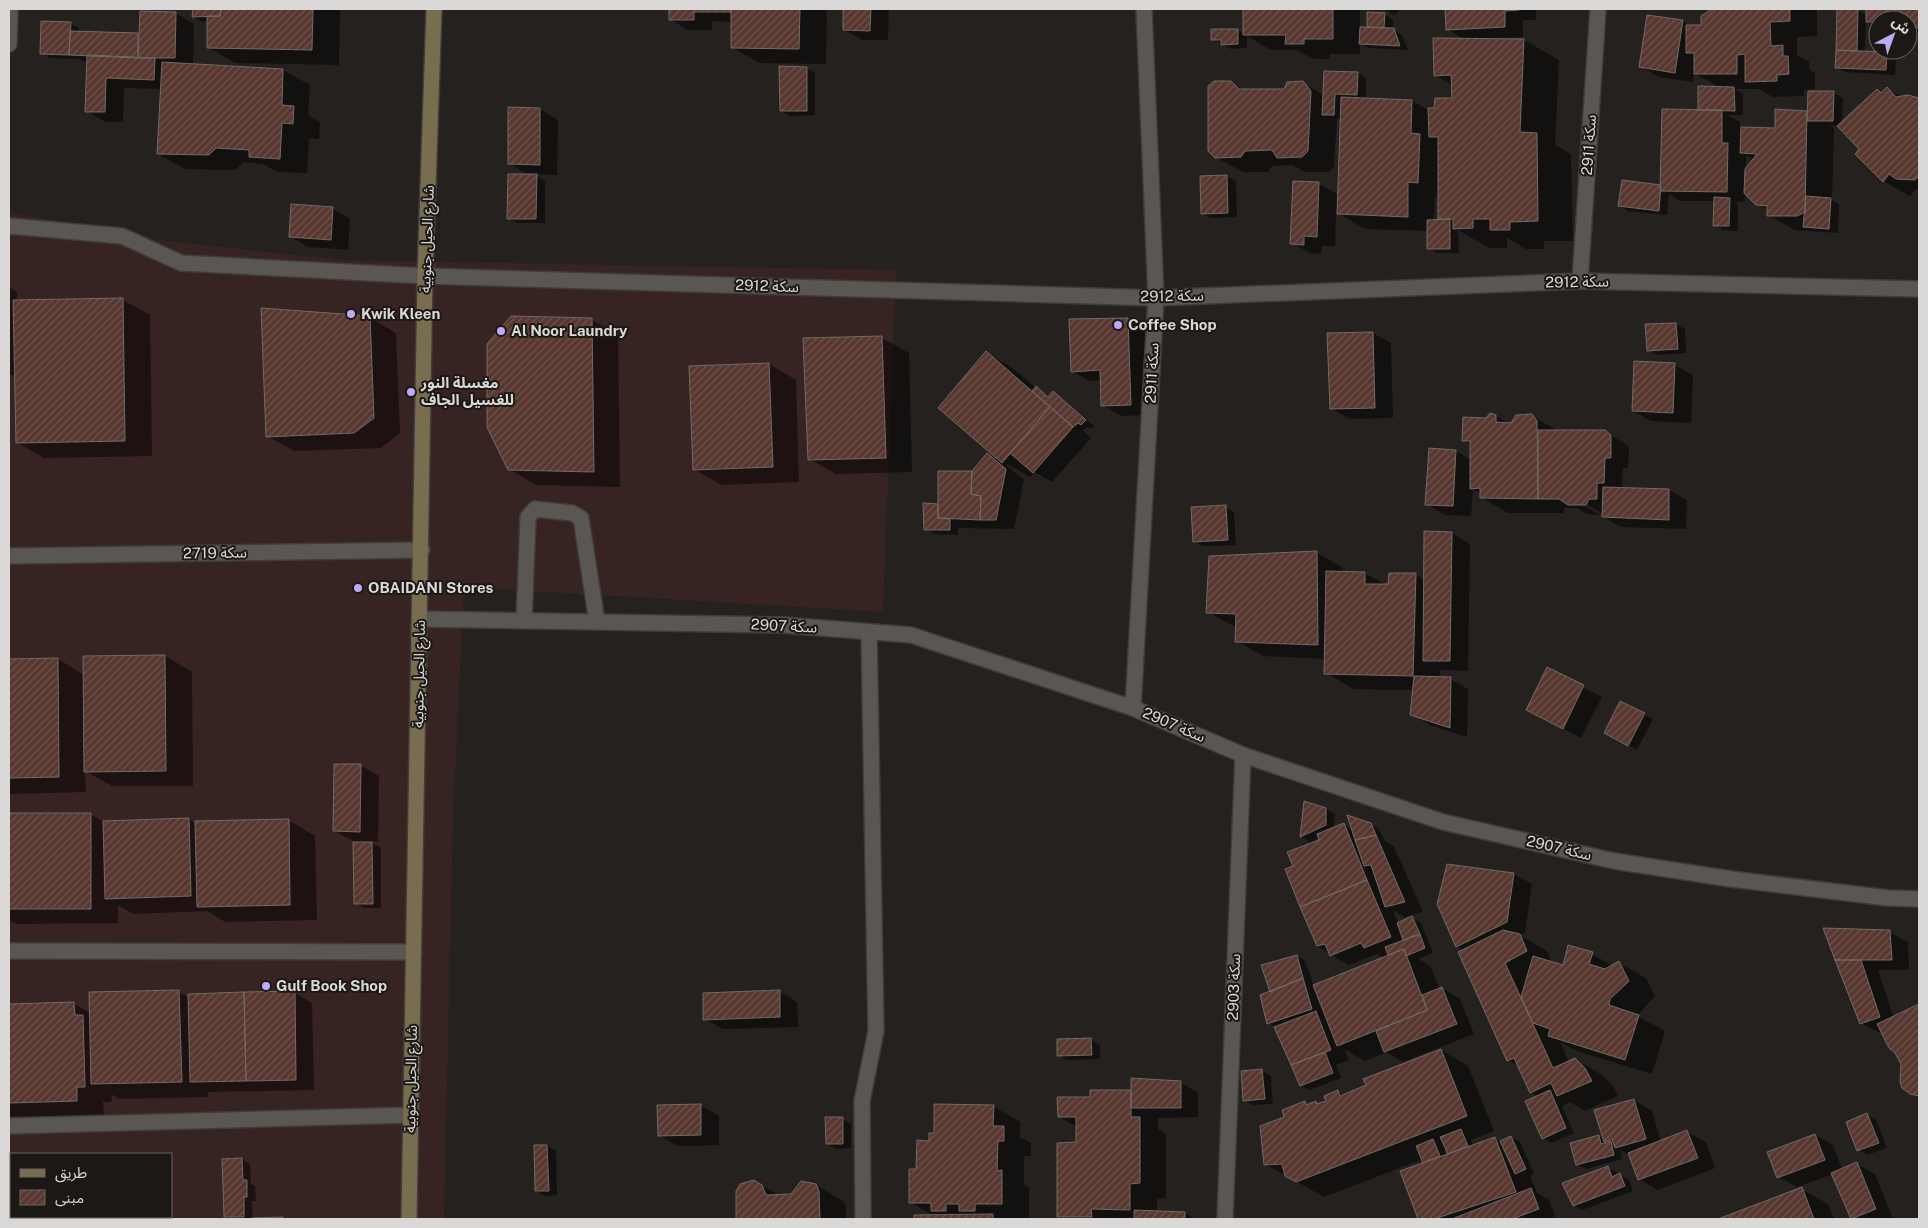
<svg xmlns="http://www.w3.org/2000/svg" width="1928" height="1228" viewBox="0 0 1928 1228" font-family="'Public Sans','Noto Sans Arabic',sans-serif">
<defs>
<pattern id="building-hatch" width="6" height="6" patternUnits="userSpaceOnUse" patternTransform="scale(1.25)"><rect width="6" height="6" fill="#57372f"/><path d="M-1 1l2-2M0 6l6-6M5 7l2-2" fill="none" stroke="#6f534c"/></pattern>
</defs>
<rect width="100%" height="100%" fill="#24211e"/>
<path fill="#372321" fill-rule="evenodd" d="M9 212 158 240 343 260 896 270 883 612 464 587 453 821 444 1219H9ZM11 1154H171V1217H11Z"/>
<path fill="#0007" fill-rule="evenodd" d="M194 9H340L339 65 235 63 208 47 209 21 202 22 194 17Z
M670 9H827L826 64 759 63 732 47V22L712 21V30H688L670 19Z
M845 9H889L888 40H863L844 30Z
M1244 9H1360V28H1368L1369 14 1385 15 1393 20V29L1402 35 1408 50 1369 48 1360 43V54H1330V59H1314L1297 50H1271L1247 36V48L1231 49 1212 39V30H1238L1244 34Z
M1384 9H1398L1399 11 1394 15Z
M1446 9H1536V20H1523V37L1503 38V40H1524L1559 60 1555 145 1571 154 1573 241H1544V249H1526L1507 238V248H1489L1458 230 1459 253H1437L1429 248V231L1365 229 1336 212 1335 246H1322L1321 254 1310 253 1292 243 1294 183 1319 184 1339 195 1341 119H1337L1334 167 1329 172H1305L1292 165 1272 166 1268 172H1243L1215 157 1230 82 1244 90H1285L1303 83 1324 95 1358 73 1366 78V99L1412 101 1430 111 1436 110 1453 99V86L1435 75 1465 40 1447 29ZM1435 197H1440V219L1443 221H1434Z
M1714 9H1817V36L1797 37V55L1809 62V69L1815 73V89L1804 90V96L1773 97 1759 89H1735L1743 94V115H1727L1740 122V128L1776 129 1777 110 1809 113 1834 93 1843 98 1842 123 1887 89 1902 97 1907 96 1919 100V191L1916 189 1910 196 1883 181 1861 149 1839 126 1830 125 1834 128 1832 200 1839 204 1838 233 1795 230 1768 215V210L1757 204 1745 192V202H1734L1738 204V231L1723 230 1714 225 1715 201H1680L1669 194 1667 215 1628 211 1620 206 1662 186 1704 111 1721 88 1694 73 1693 82 1659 77 1641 67 1683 21 1691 27 1702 26V17ZM1746 155 1754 160 1746 170Z
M1867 9H1919V37L1908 32V20H1878V27L1866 21 1865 52 1887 53 1896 58 1895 75 1845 72 1836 67 1858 10 1867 16Z
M141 12 176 13 194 24 193 65 283 70 310 85 308 115 320 122 319 139 309 138 307 173 277 172 263 164 243 162 236 170 185 169 158 154 161 89 124 88 123 122H105L87 111 88 64 79 59 50 58 41 53 70 23 79 28V32L139 34Z
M806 68 815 73V115L790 116 781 111Z
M540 109 558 120 557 175 534 174 545 181V223H517L508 218 530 176 509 163Z
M1227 176 1236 181 1237 217 1211 218 1202 213Z
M332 208 350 219 348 250 308 247 290 236Z
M9 287 17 292V301L123 300 150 315 152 456 44 458 17 442 16 375H9Z
M369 317 396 333 400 433 381 448 294 451 267 436Z
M591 319 618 335 620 487 536 485 509 469Z
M1127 319 1145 329 1148 415 1121 416 1103 405 1102 381H1090L1072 371Z
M1676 324 1685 329 1686 353 1657 355 1648 350Z
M1373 333 1391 343 1393 418 1349 419 1331 408 1329 334Z
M882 338 909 353 912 472 836 474 809 459 805 340Z
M987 353 1014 369 1036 388 1050 397 1053 393 1062 398 1094 426 1091 429 1087 427 1083 431 1091 438 1052 482 1034 472 1030 477 1007 464 1006 465 1024 480 1014 529 958 528V535L934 534 925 529 939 505 973 472 987 455 1003 462Z
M769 364 796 380 799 482 721 485 694 469Z
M1675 365 1693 375 1691 423 1651 421 1633 411Z
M1496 416 1510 424 1532 416 1558 431 1604 432 1623 442 1629 447 1628 468H1623L1622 489 1669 490 1687 500 1686 529 1621 527 1603 517V514L1581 501 1580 503 1600 515 1587 514 1577 508H1564V513H1508L1481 497V494L1473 489 1471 516 1445 515 1427 504 1456 451 1471 460 1472 445 1463 440 1486 419Z
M1226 507 1234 512 1236 545 1203 546 1194 541Z
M1426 532 1452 533 1470 544 1468 671 1440 670V678L1450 679 1468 689 1467 737 1430 725 1411 714 1414 690 1353 689 1326 673V659L1263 656 1237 641V628L1208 612 1316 552 1343 568V573H1365L1386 585 1415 574 1425 580Z
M165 656 192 672 193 786H112L85 771 86 792 9 794V660L58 659 84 675Z
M1547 669 1602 697 1581 738 1527 710Z
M1621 702 1653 719 1637 750 1605 732Z
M361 766 379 776 378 842 369 841 381 848V908H364L355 903 354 841 334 831Z
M1305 802 1326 809 1335 814 1334 828 1344 825 1354 830 1370 824 1379 829 1385 841 1394 847 1423 912 1404 917 1393 910 1398 923 1412 918 1421 923 1433 953 1418 959 1430 966 1440 989 1442 988 1460 999 1474 1034 1403 1062 1386 1052 1365 1061 1344 1049 1349 1060 1336 1065 1341 1078 1310 1090 1301 1085 1276 1027 1268 1023 1297 956 1305 961 1314 986 1384 958 1377 954 1349 965 1317 946 1294 867 1321 840 1320 837 1310 842 1302 837Z
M90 814 104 822 189 819 196 824 288 820 315 836 317 920 225 922 207 911 133 914 118 905V923L17 924 9 920V815Z
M1514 874 1532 884 1525 932 1519 935 1547 951 1552 964 1564 967 1592 954 1613 966 1619 963 1646 978 1655 996 1637 1016 1665 1031 1652 1074 1577 1051 1560 1042 1569 1062 1575 1059 1602 1075 1612 1085 1618 1096 1585 1111 1570 1102 1562 1106 1574 1133 1552 1143 1543 1138 1538 1097 1531 1092 1518 1066 1508 1060 1464 950 1457 946Z
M1825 929 1889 932 1908 942 1909 970H1878L1894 1018 1919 1005V1098L1911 1093 1903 1064 1883 1032 1880 1033 1861 1023Z
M779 991 797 1002 798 1027 723 1029 705 1019Z
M179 992 190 998 294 992 312 1003 314 1090 208 1092V1097L119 1099 111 1094 112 1102H103L104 1116 9 1119V1005L74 1004 91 1013Z
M1058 1040H1091L1100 1045V1059L1067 1060 1058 1055Z
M1441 1050 1468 1066 1494 1131 1471 1140 1473 1146 1494 1138 1501 1142 1511 1137 1520 1142 1534 1174 1530 1176 1537 1193 1549 1200 1556 1219H1419L1402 1172 1425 1163 1423 1159 1324 1197 1265 1164 1286 1118 1305 1103 1309 1105 1315 1103 1319 1105 1327 1102 1338 1091 1344 1095ZM1447 1149 1449 1154 1446 1156 1444 1150Z
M1262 1071 1271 1076 1273 1104 1253 1105 1244 1100Z
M1180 1082 1198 1093V1117L1158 1118V1129L1166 1134V1198L1157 1199V1212L1185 1213 1195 1219H1063L1059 1217 1077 1143V1127L1059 1117 1091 1098Z
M1634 1100 1652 1111 1661 1142 1687 1132 1706 1142 1715 1168 1658 1190 1639 1179 1630 1155 1620 1150 1622 1159 1586 1169 1577 1164 1598 1136 1605 1140Z
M700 1105 719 1116V1145L677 1146 659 1135Z
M993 1106 1020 1122V1137L1031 1143V1156H1024V1184L1029 1187V1219H915V1216H934L910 1202 918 1171 935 1134Z
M1867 1115 1876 1120 1887 1148 1867 1155 1858 1150Z
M842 1119 851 1124V1148L836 1149 827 1144Z
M1815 1135 1833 1145 1842 1169 1857 1164 1875 1174 1893 1219H1852L1833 1174 1797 1187 1778 1177Z
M547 1146 556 1151 557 1195 545 1196 537 1191Z
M242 1159 250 1164 251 1184 255 1186 256 1201H252L253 1219H285H210L225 1218 223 1160Z
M1607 1167 1616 1172 1618 1176 1620 1175 1629 1180 1633 1191 1582 1210 1573 1205Z
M754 1181 780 1196H791L816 1185 843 1201 846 1207V1219H737L738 1192Z
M1801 1189 1828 1204 1834 1219H1722Z"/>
<path fill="url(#building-hatch)" stroke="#706b69" d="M193 9H221L220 16 192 17Z
M221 9H313L312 50 207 48V16H220Z
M669 9H731V12H694V20H669Z
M731 9H800L799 49 731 48Z
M843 9H871L870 31 843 30Z
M1243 9H1333V39H1304V44H1285L1286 35H1243Z
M1445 9H1519V10L1505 11V27L1446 30Z
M1712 9H1790V21L1770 22 1771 46 1783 45V56H1788L1789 74 1777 75V81L1745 82V54L1737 55V74H1694V53H1686V25H1701V16Z
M1837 9H1858L1857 51 1836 50Z
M1866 9H1919V28H1908V20H1878V22H1866Z
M140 11 176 12 175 58H138Z
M1367 12 1385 13 1384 28 1367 27Z
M1647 15 1683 20 1675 73 1639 67Z
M41 21 71 22 69 55 40 54Z
M1360 27 1394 28 1400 46 1359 44Z
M1211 29H1238V44L1221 45V40H1211Z
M70 31 138 33V58L69 55Z
M1433 38 1524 39 1520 132 1537 133 1538 221 1510 222V230H1490V219H1473V228L1453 229V219H1438V137H1429L1428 108H1434L1435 98H1452L1451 75 1434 76Z
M1836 50 1887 52 1886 70 1835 68Z
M87 55 155 58 154 80 106 78 105 112H85Z
M162 62 283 69 282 105 294 106 293 124 282 123 280 159 249 157V150L216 148 209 155 157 154Z
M779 66 807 67V111H780Z
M1324 71 1358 72 1357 95 1335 94 1334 115H1322Z
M1214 81H1231L1239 89H1284L1287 82 1303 81 1311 91 1308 151 1302 157 1277 158 1272 150 1245 151 1241 157 1215 158 1208 151V86Z
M1698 86 1734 87 1735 111 1698 110Z
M1887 87 1896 97 1908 95 1919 98V176L1915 180 1896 179 1889 174 1883 182 1855 154 1859 149 1837 126 1877 89 1881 93Z
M1808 91H1834L1833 121H1807Z
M1341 97 1412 100 1411 133 1420 134 1418 183 1408 182V217L1337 214Z
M508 107 540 108V165L508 164Z
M1662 109 1722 110V143H1728L1727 192 1660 191Z
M1775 109 1807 111 1805 212 1797 216H1767V206L1756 205 1744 193 1745 169 1757 154 1740 153 1741 127 1775 128Z
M508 174H537L536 219H507Z
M1227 175 1228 213 1201 214 1200 176Z
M1622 180 1661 185 1659 211 1618 206Z
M1293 181 1319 182 1317 237 1304 236V245L1290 244Z
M1806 196 1831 198 1829 229 1803 227Z
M1714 197 1730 198 1729 226H1713Z
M291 204 333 207 331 240 289 237Z
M1450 219V249H1427V220Z
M123 298 125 441 16 443 13 300Z
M261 308 370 316 374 418 354 433 266 437Z
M511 316 592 318 594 472 508 470 487 427V344Z
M1128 318 1131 405 1101 406 1100 370 1071 372 1069 319Z
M1676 323 1678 349 1647 351 1645 324Z
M1373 332 1375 408 1330 409 1327 333Z
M882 336 886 458 808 460 803 338Z
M986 351 1050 407 1002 463 938 408Z
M1634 361 1675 363 1673 413 1632 411Z
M769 363 773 467 693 470 689 366Z
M1036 386 1048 397 1053 391 1086 420 1081 425 1078 423 1073 427 1032 391Z
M1050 407 1073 427 1033 473 1010 453Z
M1490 413 1496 415V422L1511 423 1516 415 1532 414 1537 421 1538 499 1480 498V488L1470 489V441H1462L1463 417 1486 418Z
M1538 430H1605L1611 435V458H1605L1604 483H1597V499H1589L1586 505H1568L1559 499H1538Z
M1429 448 1456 450 1453 506 1425 505Z
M987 453 1006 469 996 520H980L981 496 971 494 972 471Z
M938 471H972L971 494 981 496 980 520 938 518Z
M1603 487 1669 489V520L1602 517Z
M923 503 938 504V518L950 519V530H924Z
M1226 505 1228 540 1193 542 1191 507Z
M1424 531 1452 532 1450 661H1423Z
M1317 551 1318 645 1235 642 1236 614 1206 613 1209 556Z
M1326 571 1365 572V584H1388L1389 573H1416L1413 676 1324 674Z
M165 655 166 771 84 772 83 656Z
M58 658 59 777 9 778V659Z
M1547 667 1584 685 1563 729 1526 710Z
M1414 676 1451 677 1450 728 1410 715Z
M1620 701 1645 713 1628 746 1604 733Z
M334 764H361L360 832 333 831Z
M1304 801 1326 808V825L1300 837Z
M9 813H91V909H9Z
M1347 815 1371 823 1376 835 1355 840Z
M189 818 191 896 105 899 103 821Z
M289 819 290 905 197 907 195 821Z
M1344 823 1367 880 1300 907 1285 869 1293 866 1287 852 1319 840 1317 834Z
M1376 835 1405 902 1385 907 1371 865 1364 866 1355 840Z
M353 842H372L373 904H354Z
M1447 864 1514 873 1507 922 1456 947 1437 904Z
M1367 880 1391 937 1364 948 1361 943 1330 956 1325 944 1317 946 1300 907Z
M1412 916 1420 934 1403 940 1397 923Z
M1823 928 1890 930 1892 960H1835Z
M1503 930 1520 934 1527 951 1505 963 1553 1068 1575 1058 1585 1068 1592 1081 1557 1096 1551 1083 1530 1093 1514 1058 1507 1061 1458 952Z
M1420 934 1425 948 1406 956 1404 949 1388 955 1385 947Z
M1568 945 1593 952 1589 964 1605 969 1619 961 1629 981 1610 999 1609 1005 1639 1015 1625 1060 1548 1036 1550 1029 1533 1023 1521 997 1533 956 1563 965Z
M1404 949 1427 1010 1337 1046 1313 985Z
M1297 955 1303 978 1270 992 1261 965Z
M1835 960H1861L1880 1017 1860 1024Z
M1303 978 1312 1009 1267 1024 1260 995Z
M1442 987 1457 1024 1384 1052 1376 1031 1427 1010 1422 995Z
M179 990 182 1082 91 1084 89 992Z
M780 990V1017L703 1020V993Z
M295 991 296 1080 246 1081 244 992Z
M244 992 246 1081 190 1082 188 994Z
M74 1002 75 1015H83L85 1087H77V1101L9 1103V1004Z
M1919 1004V1096L1910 1094 1902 1088 1900 1081 1901 1064 1895 1053 1889 1048 1877 1024Z
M1316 1011 1331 1050 1291 1065 1274 1027Z
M1091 1038 1092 1055 1057 1056V1039Z
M1441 1049 1467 1116 1296 1182 1285 1176 1282 1164 1264 1165 1260 1126 1284 1117 1282 1110 1305 1101 1306 1105 1316 1101V1104L1326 1101 1324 1096 1338 1090 1340 1096 1366 1085 1363 1079Z
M1325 1052 1333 1073 1300 1086 1291 1065Z
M1262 1069 1265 1099 1243 1101 1241 1071Z
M1131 1078 1181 1081V1108H1131Z
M1090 1090H1131V1117H1140V1183L1130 1184V1210L1091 1209 1092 1217H1057V1143L1076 1142V1117H1058L1057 1097H1090Z
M1550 1090 1566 1128 1542 1139 1525 1101Z
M1634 1099 1646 1139 1615 1148 1612 1139 1604 1142 1594 1110Z
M701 1104V1135L658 1136 657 1105Z
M934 1104 994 1105 993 1126H1004V1141H998L997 1171 1002 1170V1204H975V1211H959V1204H946V1211H931V1203H909V1169H916L917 1140 929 1141V1133H934Z
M1867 1113 1879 1143 1857 1151 1846 1122Z
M825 1117H843V1144H826Z
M1461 1129 1468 1146 1448 1154 1440 1137Z
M1687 1130 1698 1158 1638 1180 1628 1153Z
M1815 1134 1825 1160 1777 1178 1767 1152Z
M1599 1135 1601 1144 1611 1141 1614 1155 1576 1165 1570 1143Z
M1511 1136 1526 1169 1515 1174 1500 1141Z
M1495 1137 1516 1192 1434 1219H1418L1400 1171Z
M1433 1139 1440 1156 1423 1163 1416 1146Z
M534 1145H547L549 1191H535Z
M242 1158 243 1180H247V1197H244V1217H224L222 1159Z
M1857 1162 1876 1209 1851 1219 1831 1173Z
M1608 1166 1612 1177 1620 1173 1625 1186 1573 1206 1562 1183Z
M754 1180 762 1185 766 1195 791 1194 801 1181 816 1184 819 1191 820 1219H736V1191L740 1184Z
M1802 1187 1814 1219H1718Z
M1531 1188 1539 1209 1512 1219H1452Z
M1134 1210 1185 1212V1219H1134Z
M993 1214V1219H914V1215Z
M283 1217V1219H251V1218Z"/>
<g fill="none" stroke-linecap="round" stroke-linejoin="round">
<defs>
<path id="lane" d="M524 621 528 517 535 509 572 513 581 518 597 622
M9 1126 411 1115"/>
<path id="street" d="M9 44 10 9
M9 226 122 236 181 263 425 276 1156 298 1580 281 1919 289
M1580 281 1598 9
M9 556 422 550
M420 619 784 625 911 635 1133 708 1243 755 1443 822 1614 861 1731 879 1888 898 1919 899
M1133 708 1156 298 1144 9
M9 951 414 952
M863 1219 862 1101 876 1031 869 632
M1225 1219 1243 755"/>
<path id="secondary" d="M409 1219 425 276 434 9"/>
</defs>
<use href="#lane" stroke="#3f3c3a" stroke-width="18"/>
<use href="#street" stroke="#3f3c3a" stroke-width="18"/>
<use href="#secondary" stroke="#3f3c3a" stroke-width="18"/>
<use href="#lane" stroke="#5a5652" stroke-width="15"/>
<use href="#street" stroke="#5a5652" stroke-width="15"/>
<use href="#secondary" stroke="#796d50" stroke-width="15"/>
</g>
<g fill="#bea9f4" stroke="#1b1815" stroke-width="2">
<circle cx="351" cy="314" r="5"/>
<circle cx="1118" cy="325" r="5"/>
<circle cx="501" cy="331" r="5"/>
<circle cx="411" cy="392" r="5"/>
<circle cx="358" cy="588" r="5"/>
<circle cx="266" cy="986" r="5"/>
</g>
<g text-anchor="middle" stroke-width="4" stroke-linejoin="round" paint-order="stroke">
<g font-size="15" fill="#dbd9d7" stroke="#1b1815">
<text transform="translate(1589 145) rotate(-86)" y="5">سكة 2911</text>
<text transform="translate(427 239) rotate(-88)" y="5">شارع الحيل جنوبية</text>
<text transform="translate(1577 282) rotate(-1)" y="5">سكة 2912</text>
<text transform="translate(767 286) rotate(2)" y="5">سكة 2912</text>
<text transform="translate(1172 296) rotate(-1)" y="5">سكة 2912</text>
<text transform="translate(1152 373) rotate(-87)" y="5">سكة 2911</text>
<text transform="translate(215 553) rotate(-1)" y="5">سكة 2719</text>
<text transform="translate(784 626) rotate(3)" y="5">سكة 2907</text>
<text transform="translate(419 674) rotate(-89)" y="5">شارع الحيل جنوبية</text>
<text transform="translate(1174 725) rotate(23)" y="5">سكة 2907</text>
<text transform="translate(1559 848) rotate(13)" y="5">سكة 2907</text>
<text transform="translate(1234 987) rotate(-88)" y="5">سكة 2903</text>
<text transform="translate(411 1079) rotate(-89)" y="5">شارع الحيل جنوبية</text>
</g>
<g font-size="15" font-weight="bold" fill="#dbd9d7" stroke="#1b1815" text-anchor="start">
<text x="361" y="319">Kwik Kleen</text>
<text x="1128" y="330">Coffee Shop</text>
<text x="511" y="336">Al Noor Laundry</text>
<text x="421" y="388">مغسلة النور<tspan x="421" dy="17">للغسيل الجاف</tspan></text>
<text x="368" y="593">OBAIDANI Stores</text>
<text x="276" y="991">Gulf Book Shop</text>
</g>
</g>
<rect width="1928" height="1228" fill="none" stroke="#dbd9d7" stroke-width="20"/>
<rect x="10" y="1153" width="162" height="65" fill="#1b1815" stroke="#686563"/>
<rect x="20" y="1169" width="25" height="8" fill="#796d50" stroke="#686563"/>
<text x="55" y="1178" font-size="15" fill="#dbd9d7">طريق</text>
<rect x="20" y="1190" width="25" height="15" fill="url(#building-hatch)" stroke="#686563"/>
<text x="55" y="1203" font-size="15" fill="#dbd9d7">مبنى</text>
<g transform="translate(1893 35) rotate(41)"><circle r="24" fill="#1b1815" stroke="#686563"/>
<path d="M0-4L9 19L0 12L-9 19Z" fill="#bea9f4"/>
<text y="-8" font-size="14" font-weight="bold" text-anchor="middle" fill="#dbd9d7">ش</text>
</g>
</svg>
